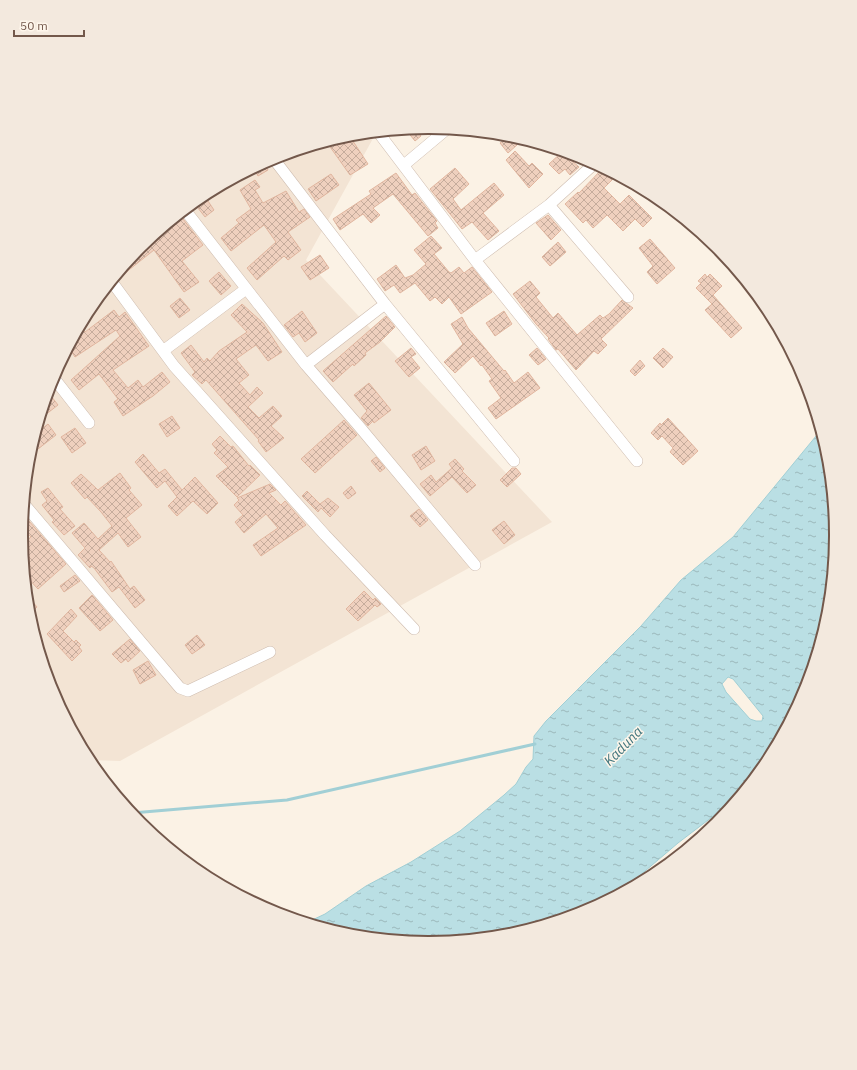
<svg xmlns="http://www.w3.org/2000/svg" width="857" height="1070" viewBox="0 0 857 1070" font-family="'IBM Plex Sans',sans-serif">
<defs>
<pattern id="water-ripples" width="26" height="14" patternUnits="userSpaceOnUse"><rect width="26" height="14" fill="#badfe4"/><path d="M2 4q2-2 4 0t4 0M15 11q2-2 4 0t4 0" fill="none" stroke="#9cb8bb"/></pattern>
<pattern id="building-cross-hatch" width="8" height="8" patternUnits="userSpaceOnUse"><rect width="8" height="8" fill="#efd0be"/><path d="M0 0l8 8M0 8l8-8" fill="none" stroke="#c6ac9c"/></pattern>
</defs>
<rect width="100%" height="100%" fill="#fbf2e5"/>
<path fill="#f3e4d4" d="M376 133 306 260 552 522 120 761 89 760 52 691 29 614 21 535 29 455 52 379 90 308 141 247 202 196 273 158 349 135Z"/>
<path fill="url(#water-ripples)" stroke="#a1cfd5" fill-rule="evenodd" d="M821 430 828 456 836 535 828 615 805 691 767 762 737 798 678 843 618 894 584 912 508 935 428 942 349 935 308 922 325 914 366 886 411 862 460 831 504 795 516 784 526 767 533 759 534 736 546 721 641 626 681 580 733 537ZM728 677 733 679 763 716 762 721H756L750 719 726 692 722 684Z"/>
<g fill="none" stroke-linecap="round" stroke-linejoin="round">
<path stroke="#a1cfd5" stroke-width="3" d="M132 813 287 800 535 744"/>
</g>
<path fill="url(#building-cross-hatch)" stroke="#e1b69f" d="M416 129 421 136 415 141 406 130Z
M349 135 368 164 350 175 328 144 334 140Z
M509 136 517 145 508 153 500 143Z
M515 151 529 166 532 163 543 174 529 188 506 160Z
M562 152 579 167 570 175 565 169 559 174 549 164Z
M264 163 268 170 258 176 254 169Z
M455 168 469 184 453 199 461 210 494 183 504 195 483 213 499 231 488 240 472 222 462 229 430 189Z
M603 168 616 176 604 188 620 204 629 195 652 218 643 227 635 219 623 231 607 215 593 228 586 220 583 223 565 204 578 192 579 193Z
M396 173 412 195 415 193 437 221 435 223 438 228 428 236 393 194 373 208 380 215 371 223 363 214 340 230 333 219 371 194 369 191Z
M331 174 339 185 316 201 308 189Z
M255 180 260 187 255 190 263 203 286 191 299 212 304 209 310 217 288 232 301 250 288 260 284 256 257 280 247 268 276 242 264 225 231 251 221 238 239 223 236 220 251 209 240 190Z
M204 195 214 210 205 217 194 203Z
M180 215 203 245 182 261 199 282 184 292 154 250 120 277 117 275 140 247Z
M548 215 561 230 551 240 536 223Z
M431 236 442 248 434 254 449 272 451 273 459 267 464 273 472 267 492 292 461 314 449 297 442 304 435 297 430 301 415 283 400 293 394 285 385 291 377 279 396 265 405 278 413 275 426 264 414 250Z
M650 239 675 268 657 284 647 272 653 266 639 248Z
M558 242 566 252 550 266 542 257Z
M320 255 329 268 310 280 301 267Z
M219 272 231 286 221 295 209 281Z
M705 274 707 277 710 274 722 286 713 295 742 328 731 338 705 310 712 304 696 288 701 283 698 281Z
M530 281 540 293 536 297 553 318 558 313 577 335 600 315 603 318 609 314 622 300 633 308 601 339 607 345 598 354 594 351 576 370 558 349 556 350 548 339 549 338 536 324 513 294Z
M180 298 190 310 179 318 170 306Z
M242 304 263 323 282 352 268 361 256 345 236 359 249 375 239 383 250 395 257 387 263 393 248 407 259 418 273 406 282 416 271 426 284 438 266 452 258 441 259 440 206 380 202 384 192 375 195 372 181 353 191 345 204 362 207 358 210 361 219 351 247 332 231 315Z
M114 310 119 317 125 312 149 346 113 370 128 388 138 380 143 387 162 372 170 382 153 396 123 416 114 402 118 399 99 374 79 390 71 380 120 336 116 330 75 357 69 348 80 326 85 332Z
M302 311 317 333 305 342 299 333 293 337 284 325Z
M504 311 512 324 495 336 486 323Z
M386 316 395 327 380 342 365 353 366 355 354 366 353 364 333 382 323 371Z
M462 317 468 328 504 371 505 370 514 383 528 372 540 388 496 419 488 408 501 398 489 381 492 379 482 365 481 366 473 356 455 373 444 362 463 344 451 324Z
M411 348 416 354 411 357 420 368 409 377 395 361Z
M537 348 546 359 538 365 529 355Z
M663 348 673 357 663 368 653 358Z
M640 360 645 366 635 376 630 371Z
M369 383 391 410 374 423 373 421 368 426 361 418 367 411 354 395Z
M48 392 58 405 40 419 41 414Z
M172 416 180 428 167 437 159 424Z
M668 418 698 451 683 465 670 452 673 448 662 436 658 440 651 433 660 423 661 425Z
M344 420 357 435 315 473 301 459Z
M48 424 56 435 29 456 35 434Z
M75 428 86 443 72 453 61 437Z
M220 436 231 447 233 446 249 466 250 465 260 475 237 497 216 476 228 467 214 453 217 450 212 444Z
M426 446 435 461 421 470 412 455Z
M143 454 159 473 165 469 182 490 195 477 218 503 207 514 193 501 177 516 168 506 177 497 165 481 157 488 135 462Z
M376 457 385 468 380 472 371 461Z
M455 459 464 469 462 471 476 485 467 493 452 477 430 496 420 484 431 475 436 482 452 468 449 464Z
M512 468H516L521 474 507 487 500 480Z
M120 473 131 488 129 490 142 505 126 518 141 537 128 547 118 533 99 550 110 562 111 561 130 589 134 586 145 600 135 608 119 587 112 592 94 568 91 566 90 568 78 555 85 548 72 533 84 523 98 539 112 526 101 512 87 497 85 499 71 483 81 474 98 490Z
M270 484 276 490 269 493 281 505 285 501 306 525 261 556 253 545 278 528 266 514 244 533 235 522 243 515 234 505 239 500 237 498Z
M351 486 356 493 348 499 343 493Z
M48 488 63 507 60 509 75 526 64 535 52 522 54 520 42 505 47 501 41 492Z
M307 491 320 504 328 498 339 507 330 517 321 508 318 512 302 496Z
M419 509 428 520 420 527 410 516Z
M23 514 66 564 38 589 25 575 22 544 31 537 22 527Z
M504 521 515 535 504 544 492 530Z
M75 575 80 581 64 592 60 586Z
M364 591 373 600 375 598 381 604 377 607 375 605 358 621 346 609Z
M27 595 37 607 29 615V614Z
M92 595 113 620 100 631 79 608Z
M71 609 77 616 63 631 74 642 76 640 81 645 79 647 82 651 72 661 47 634Z
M197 635 205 645 192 654 185 645Z
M130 639 140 651 128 662 126 659 121 663 112 654Z
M148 661 156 675 140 684 133 670Z"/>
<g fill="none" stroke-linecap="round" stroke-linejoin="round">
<defs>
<path id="minor" d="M378 132 475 260 637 461
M273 158 385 304 514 461
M404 165 447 129
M549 205 628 297
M185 210 306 365 358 425 475 565
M475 260 549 205 594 164
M112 282 174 366 325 535 414 629
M163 351 246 289
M306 365 385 304
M53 377 89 423
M24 504 180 688 188 691 270 652"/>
</defs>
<use href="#minor" stroke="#cebcaf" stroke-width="12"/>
<use href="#minor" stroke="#fff" stroke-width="11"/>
</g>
<g text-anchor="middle" stroke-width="3" stroke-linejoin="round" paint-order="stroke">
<g font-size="14" font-style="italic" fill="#43777f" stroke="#fef6eb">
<text transform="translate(623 746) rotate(-46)" y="5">Kaduna</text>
</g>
</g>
<path d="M0 0H857V1070H0ZM428 134H429A400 400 0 0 1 829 534V536A400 400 0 0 1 429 936H428A400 400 0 0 1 28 536V534A400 400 0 0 1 428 134Z" fill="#f3e9de" fill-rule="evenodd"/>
<path fill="none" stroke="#73584b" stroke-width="2" d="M428 134H429A400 400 0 0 1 829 534V536A400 400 0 0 1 429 936H428A400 400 0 0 1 28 536V534A400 400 0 0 1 428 134Z"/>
<path d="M14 30v6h70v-6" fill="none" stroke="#73584b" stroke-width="2"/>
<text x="20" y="30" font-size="12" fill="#73584b" stroke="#fef6eb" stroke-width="3" paint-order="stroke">50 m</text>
</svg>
